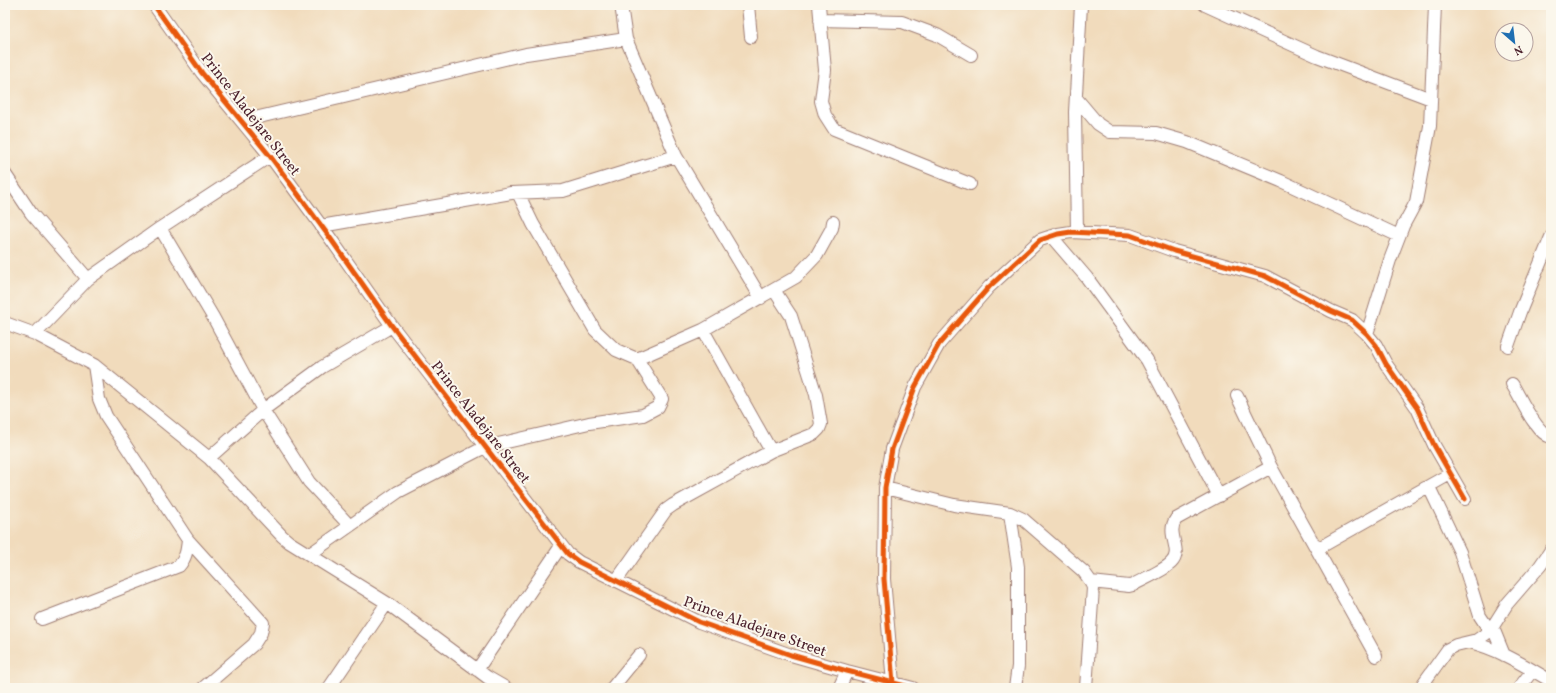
<svg xmlns="http://www.w3.org/2000/svg" width="1556" height="693" viewBox="0 0 1556 693" font-family="Vollkorn,serif">
<rect width="100%" height="100%" fill="#fbf7ec"/>
<filter id="ink" filterUnits="userSpaceOnUse"><feTurbulence type="fractalNoise" baseFrequency=".025" numOctaves="2"/><feDisplacementMap in="SourceGraphic" scale="8" xChannelSelector="R" yChannelSelector="G"/><feConvolveMatrix kernelMatrix="1 2 1 2 8 2 1 2 1" color-interpolation-filters="sRGB"/></filter>
<filter id="wash" filterUnits="userSpaceOnUse"><feTurbulence type="fractalNoise" baseFrequency=".012" numOctaves="4" result="noise"/><feDisplacementMap in="SourceGraphic" scale="16" xChannelSelector="R" yChannelSelector="G"/><feGaussianBlur stdDeviation="0.9" result="paint"/><feColorMatrix in="noise" values="0 0 0 0 0 0 0 0 0 0 0 0 0 0 0 0 0 1.4 0 .05"/><feComposite in="paint" operator="in"/></filter>
<g filter="url(#wash)">
<rect width="100%" height="100%" fill="#f1dbbc"/>
</g>
<g filter="url(#ink)">
<g fill="none" stroke-linecap="round" stroke-linejoin="round">
<defs>
<path id="minor" d="M154 5 202 73 270 156 328 235 392 326 568 554 579 562 699 622 791 655 847 671 913 688
M621 5 626 39 676 156 761 298
M748 5 751 37
M819 5 825 70 821 101 825 115 834 129 970 184
M1205 5 1317 56 1431 99
M820 20 902 22 937 35 971 55
M1076 98 1098 124 1110 132 1156 133 1187 142 1281 181 1399 236
M242 121 526 54 626 39
M5 174 31 213 88 279
M518 193 533 224 595 330 616 350 637 359 703 330 796 277 817 255 832 228 833 222
M321 226 511 193 563 191 676 156
M160 228 213 317 263 410 309 482 350 526
M1077 232 1075 112 1081 5
M1051 236 1087 278 1147 360 1219 496
M5 323 35 334 94 365 209 458 282 536 289 542 387 603 487 677 506 688
M703 330 771 451
M35 334 88 279 160 228 270 156
M1367 334 1390 260 1403 226 1416 202 1430 126 1435 5
M1508 346 1520 312 1551 237
M94 365 99 399 106 416 188 540 263 623 261 633 254 644 203 688
M1512 384C1520 397 1536 434 1551 437
M1237 396 1271 467 1376 656
M209 458 263 410 322 367 392 326
M1429 487 1460 552 1480 616 1490 631
M885 488 954 505 1010 513 1023 519 1084 572 1091 582 1093 588 1086 688
M1010 513 1018 567V666L1015 688
M1317 549 1450 474
M310 554 398 492 485 447 589 423 643 415 658 407 662 399 637 359
M616 581 666 510 673 505 771 451 814 434 819 429 821 424 816 395 791 316 774 290
M1091 582 1129 586 1133 585C1143 579 1163 571 1171 563 1184 551 1165 534 1176 519L1271 467
M42 619 179 566C186 558 187 550 188 540
M1493 628 1504 655
M1469 642C1499 649 1525 666 1551 681
M477 670 561 546
M893 683 884 579 885 488 892 449 915 387 939 344 989 287 1040 240 1058 234 1071 232 1130 235 1174 251 1265 276 1331 311 1352 320 1367 334 1376 345 1386 364 1417 408 1434 445 1465 499
M329 688 387 603
M612 688 639 655
M839 688 847 671
M1420 688 1448 649 1456 645 1477 640 1490 631 1507 604 1540 566 1551 550
M1519 688 1532 671"/>
</defs>
<use href="#minor" stroke="#9e7d74" stroke-width="14"/>
<use href="#minor" stroke="#fff" stroke-width="12"/>
<defs>
<path id="cycleway" d="M154 5 202 73 270 156 328 235 392 326 568 554 579 562 699 622 791 655 847 671 913 688
M893 683 884 579 885 488 892 449 915 387 939 344 989 287 1040 240 1058 234 1071 232 1130 235 1174 251 1265 276 1331 311 1352 320 1367 334 1376 345 1386 364 1417 408 1434 445 1465 499"/>
</defs>
<use href="#cycleway" stroke="#fbf7ec" stroke-width="8"/>
<use href="#cycleway" stroke="#e8590c" stroke-width="5"/>
</g>
</g>
<g text-anchor="middle" stroke-width="4" stroke-linejoin="round" paint-order="stroke">
<g font-size="15" fill="#4a1f2b" stroke="#fbf7ec">
<text transform="translate(251 114) rotate(52)" y="5">Prince Aladejare Street</text>
<text transform="translate(481 422) rotate(52)" y="5">Prince Aladejare Street</text>
<text transform="translate(755 626) rotate(20)" y="5">Prince Aladejare Street</text>
</g>
</g>
<rect width="1556" height="693" fill="none" stroke="#fbf7ec" stroke-width="20"/>
<g transform="translate(1514 42) rotate(152)"><circle r="19" fill="#fbf7ec" stroke="#b4a19f"/>
<path d="M0-3L7 15L0 10L-7 15Z" fill="#1f6fb2"/>
<text y="-6" font-size="11" font-weight="bold" text-anchor="middle" fill="#4a1f2b">N</text>
</g>
</svg>
